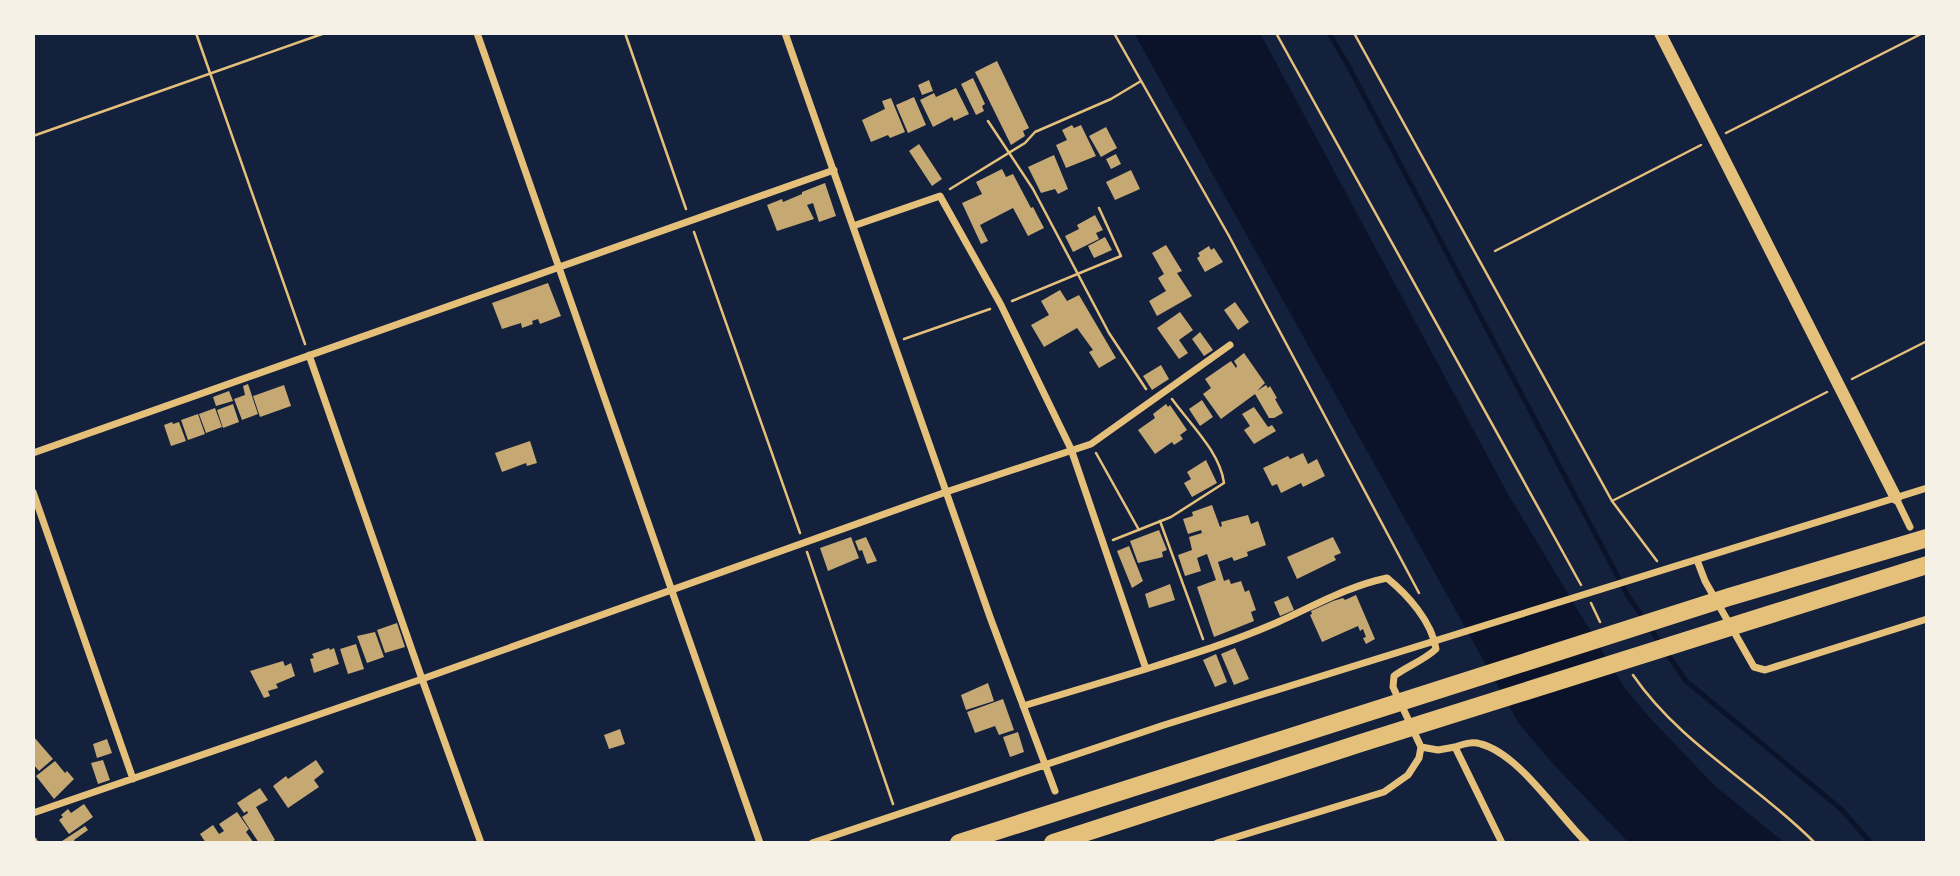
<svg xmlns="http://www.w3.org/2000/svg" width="1960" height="876" viewBox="0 0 1960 876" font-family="Lato,sans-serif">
<rect width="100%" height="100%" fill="#14213d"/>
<path fill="#0b132b" d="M1134 33H1260L1508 494 1624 687 1650 718 1715 786 1785 843H1629L1554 765 1519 724Z"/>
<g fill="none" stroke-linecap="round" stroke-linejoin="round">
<path stroke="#0b132b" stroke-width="5" d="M1329 33 1350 69 1628 596 1644 619
M1649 627 1686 681 1841 809 1871 843"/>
</g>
<path fill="#c6a872" d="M997 61 1029 128 1023 131 1025 136 1011 145 975 72Z
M973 78 985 104 982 106 984 111 976 115 961 84Z
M929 80 933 91 922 95 918 85Z
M956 88 969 114 954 121 952 117 933 127 920 100 934 93 936 97Z
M914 97 926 125 908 133 896 105Z
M891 98 905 132 890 138 888 135 871 142 862 120 885 109 882 101Z
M1072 125 1074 128 1081 125 1096 156 1066 168 1056 145 1067 140 1062 130Z
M1106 127 1117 148 1101 157 1089 136Z
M919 144 942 179 932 186 909 151Z
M1116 154 1121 164 1111 169 1106 159Z
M1054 155 1068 189 1058 194 1055 189 1041 193 1028 167Z
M1002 169 1006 177 1013 174 1031 208 1033 207 1044 228 1028 236 1013 208 980 225 988 241 981 244 962 203 982 194 976 182Z
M1131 170 1140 189 1115 200 1106 182Z
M825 183 836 216 819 222 813 203 807 205 814 219 777 231 767 205 782 199 783 202 802 194V192Z
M1095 215 1103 230 1096 233 1099 239 1073 252 1065 236 1079 229 1077 225Z
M1105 237 1112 250 1094 258 1088 246Z
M1166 245 1182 271 1177 273 1192 296 1157 316 1149 301 1166 291 1158 278 1164 274 1152 253Z
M1209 246 1211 250 1214 248 1223 262 1205 272 1197 258 1200 256 1198 253Z
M548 283 561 316 540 324 538 319 532 321 533 324 522 328 521 323 502 329 492 303Z
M1060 290 1067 301 1079 295 1116 358 1099 368 1089 352 1093 350 1077 328 1044 347 1031 325 1049 315 1041 301Z
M1235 302 1249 322 1238 330 1224 310Z
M1180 312 1193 330 1179 340 1188 353 1179 359 1157 328Z
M1200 332 1213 350 1204 356 1192 339Z
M1244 353 1265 383 1257 391 1266 385 1268 388 1270 386 1277 398 1275 399 1283 413 1274 418H1269L1255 394 1221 419 1203 394 1211 388 1205 379 1231 361 1236 368 1237 366 1234 361Z
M1161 365 1169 379 1152 390 1143 376Z
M248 384 258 414 242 420 234 399 245 395 243 386Z
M284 385 291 406 260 417 253 396Z
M229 391 233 401 216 406 213 397Z
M1202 400 1213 417 1200 426 1189 409Z
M233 404 239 422 223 428 217 410Z
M1166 404 1168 407 1170 405 1187 430 1180 435 1183 439 1174 445 1172 442 1155 454 1138 430 1155 418 1153 414Z
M1254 407 1268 427 1272 425 1276 431 1254 444 1244 430 1250 426 1242 414Z
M215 408 222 427 206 433 199 414Z
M198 414 205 434 188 440 181 420Z
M172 422 173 424 179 422 186 441 171 446 164 425Z
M530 441 537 463 527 466 526 463 502 472 495 453Z
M1303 453 1308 464 1317 459 1325 476 1303 487 1301 483 1281 493 1277 484 1272 486 1263 468 1288 456 1290 459Z
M1206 460 1217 483 1192 497 1184 483 1191 479 1187 472Z
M1212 505 1220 527 1222 526 1221 522 1248 515 1251 524 1258 521 1266 545 1247 552 1248 556 1234 561 1232 557 1218 562 1224 581 1229 579 1231 584 1241 581 1245 592 1249 590 1256 610 1251 612 1254 621 1214 637 1197 587 1216 580 1207 554 1197 558 1201 571 1185 576 1178 555 1192 550 1189 537 1202 533 1201 530 1188 534 1183 519 1193 516 1192 512Z
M1159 530 1167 550 1162 552 1163 557 1138 563 1130 541Z
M851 537 859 558 828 571 820 548Z
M866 537 877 561 867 564 862 550 859 551 855 541Z
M1333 537 1341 553 1334 556 1336 560 1297 579 1287 557Z
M1129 546 1143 581 1132 588 1117 551Z
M1170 584 1175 600 1149 608 1145 594Z
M1356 595 1375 639 1366 644 1363 638 1366 637 1363 629 1360 631 1358 626 1322 642 1310 615 1312 614 1311 611 1333 601 1343 598 1345 600Z
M1288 596 1294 610 1280 616 1274 602Z
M397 623 405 647 385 653 377 630Z
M375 632 384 657 367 663 357 636Z
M356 644 364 669 348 674 340 649Z
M329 648 330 650 334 648 339 664 314 673 310 659 314 658 312 654Z
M1235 648 1249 679 1234 685 1221 654Z
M1216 654 1227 682 1215 687 1203 660Z
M283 661 285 666 291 663 295 676 276 684 278 688 268 691 270 696 264 698 250 671Z
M988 683 994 701 966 710 961 695Z
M1003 699 1014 730 999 735 995 726 975 733 967 712Z
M620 729 625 744 609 749 604 735Z
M1018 732 1024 752 1010 757 1003 737Z
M33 736 53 759 39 771 33 764Z
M107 739 112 753 97 758 93 744Z
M103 760 110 780 98 784 91 763Z
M316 760 324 772 314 780 319 787 288 808 273 786 286 776 288 779Z
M55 761 65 773 67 771 74 779 54 799 36 776Z
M260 788 268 800 256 807 275 840 270 843H259L242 817 248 813 247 811 244 813 237 803Z
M84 804 93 817 69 834 59 820 63 817 61 815 68 809 71 813Z
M237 812 249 829 246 832 254 843H206L200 834 213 825 219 834 224 831 219 824Z
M85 826 88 830 74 840 76 843H59Z"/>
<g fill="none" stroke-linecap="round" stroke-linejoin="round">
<path stroke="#e5c07b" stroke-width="2.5" d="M196 33 305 344
M625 33 686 209
M1114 33 1229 236 1419 593
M1276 33 1581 585
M1354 33 1612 501 1657 561
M988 121 1033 189 1109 333 1146 389
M1726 133 1923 33
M33 136 325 33
M950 189 1025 143 1035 132 1111 99 1141 81
M694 232 800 533
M1495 251 1701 145
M1012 301 1121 256 1099 208
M904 339 990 309
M1852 379 1927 341
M1096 453 1139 530
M1612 501 1827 392
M1160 521 1203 639
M1113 540 1171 517 1224 483C1220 452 1190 424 1172 399
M807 552 893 804
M1591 603 1600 622
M1633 675C1680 744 1757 784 1815 843"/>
<path stroke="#e5c07b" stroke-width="7" d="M477 33 760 843
M785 33 990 617 1055 791
M853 226 940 196 1001 305 1071 449 1146 669 1023 706
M309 355 422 679 481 843
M33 453 834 170
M33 492 133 779
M1896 498 1910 527
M1697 560 1705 581 1754 667 1765 670 1927 619
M1146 669C1190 655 1235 641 1278 622 1314 606 1348 586 1387 578 1408 595 1432 622 1436 649 1423 661 1407 666 1394 676L1393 687 1421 747 1419 758 1408 775 1384 792 1217 843
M1421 747 1438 750 1455 747 1502 843
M1455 747C1464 744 1472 741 1481 744 1519 754 1558 815 1587 843
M33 813 422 679 946 492 1091 444 1230 345
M33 840 35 843
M812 843 1164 725 1927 488"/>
<path stroke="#e5c07b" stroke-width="12" d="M1660 33 1896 498"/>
<path stroke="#e5c07b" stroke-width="18" d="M959 843 1729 597 1927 538
M1053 843 1361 743 1927 565"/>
</g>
<rect width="1960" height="876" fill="none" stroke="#f6f1e7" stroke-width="70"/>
</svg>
